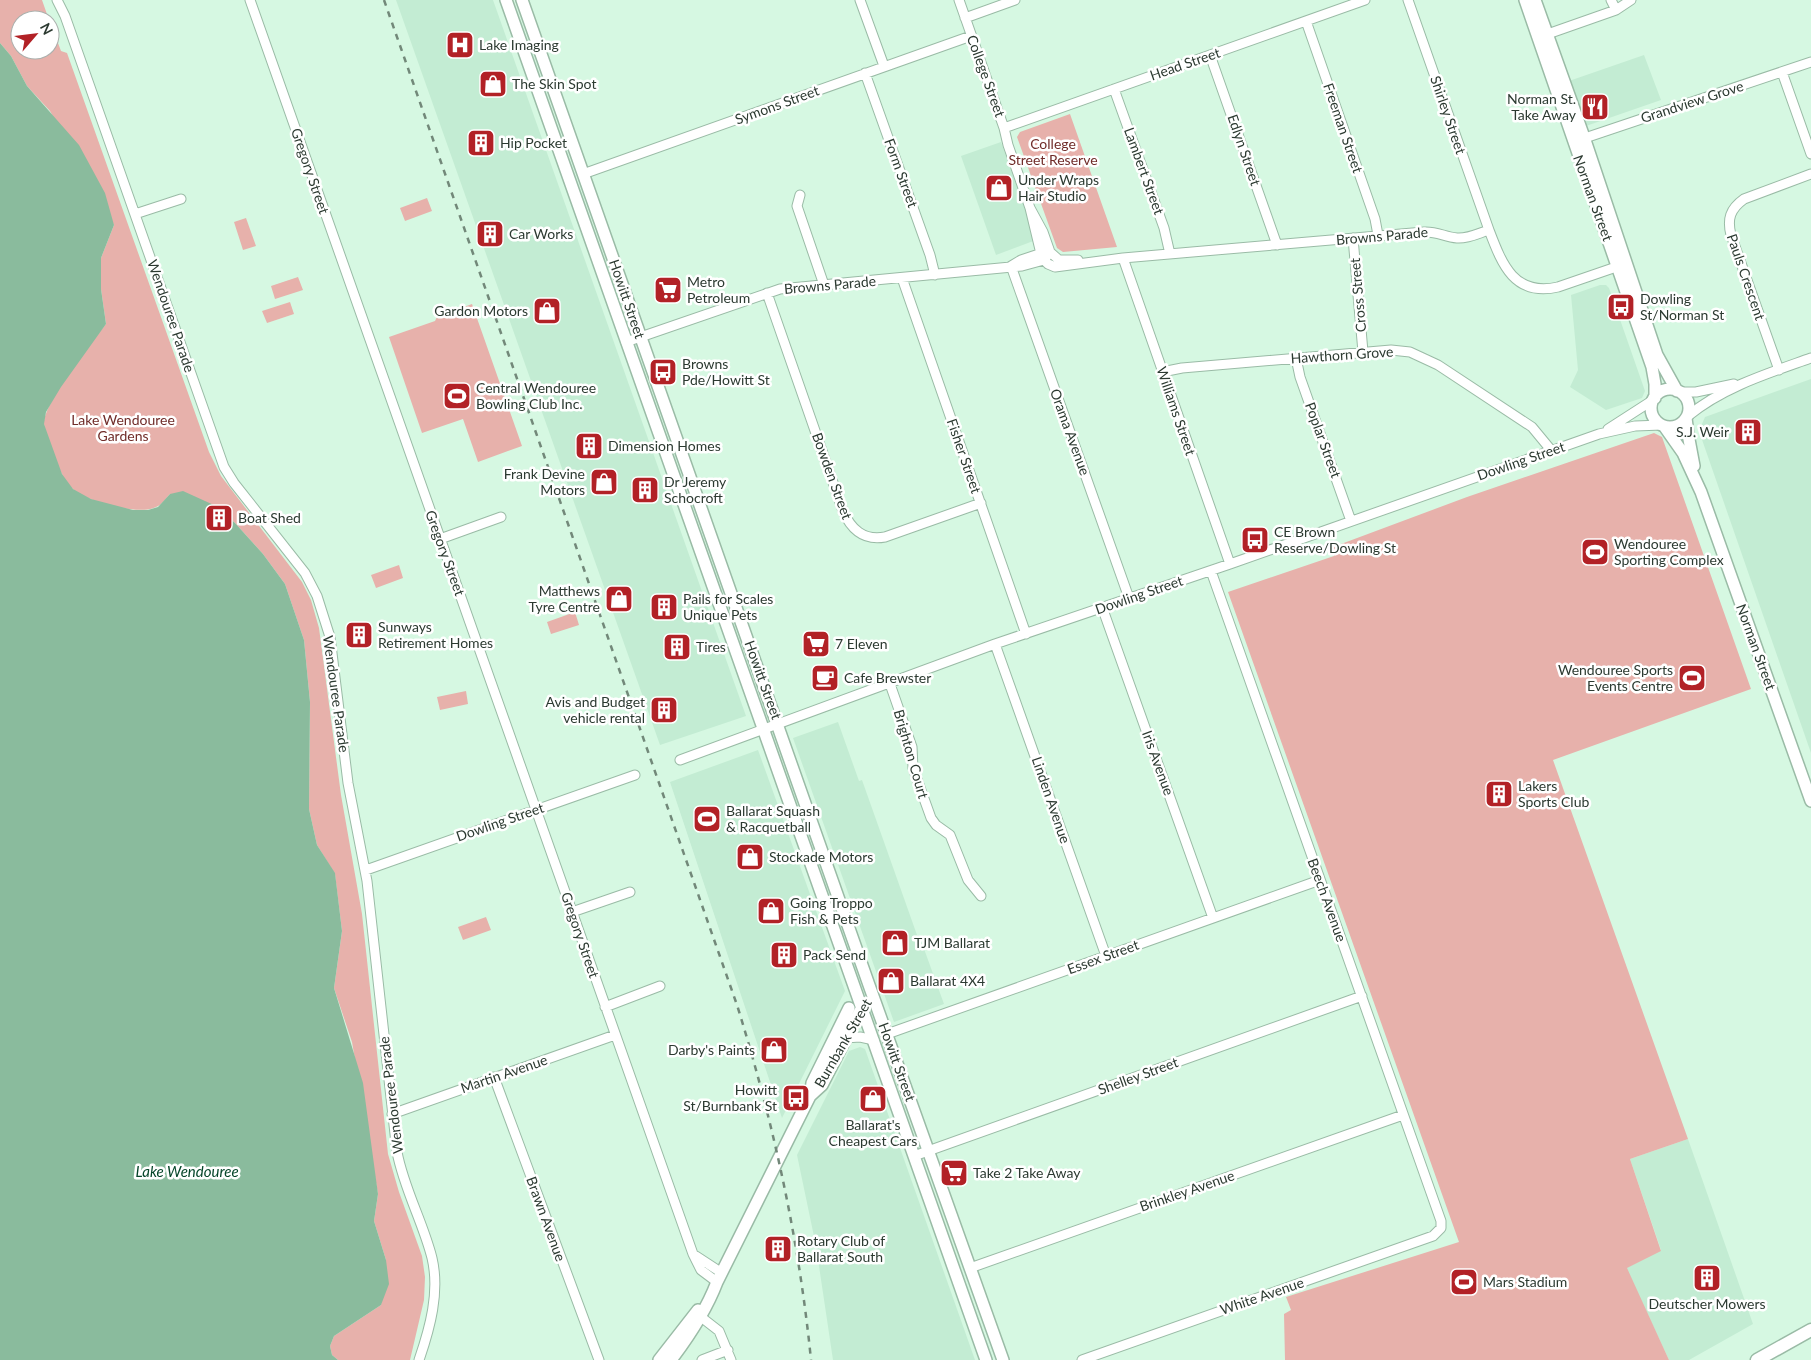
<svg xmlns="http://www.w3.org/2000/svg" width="1811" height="1360" viewBox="0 0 1811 1360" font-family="Lato,sans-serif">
<rect width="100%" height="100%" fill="#d6f8e2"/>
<path fill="#c3ecd3" d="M396 0H493L746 716 660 745Z
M1644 55 1661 100 1586 126 1569 81Z
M1001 142 1036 240 996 255 961 156Z
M1600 285H1606L1609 288 1645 391 1642 398 1606 410 1570 387 1578 370 1571 295Z
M1811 379V753L1699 431 1705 417Z
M838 722 859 781 862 780 917 935H919L944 1004 894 1022 793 738Z
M758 750 845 991 782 1118 670 782Z
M860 1047 865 1049 975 1360H833L816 1246 797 1155 849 1051Z
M1688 1139 1753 1324 1689 1360H1669L1626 1268 1661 1250 1630 1159Z"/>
<path fill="#e7b1ab" d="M0 0H42L49 20H20V50H50V22L61 51 67 53 209 452 221 476 302 582 311 600 319 628 341 795 362 914 388 1154 399 1192 422 1256 425 1277 424 1300 410 1360H338L332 1355 330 1346 334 1336 381 1305 386 1260 374 1221 378 1194 352 1042 334 988 342 931 335 874 317 845 309 809 310 702 304 640 285 584 263 554 235 523 216 506 170 494C166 498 162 505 156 507 139 516 87 502 73 489 69 486 64 479 62 474 58 467 44 431 44 424 43 404 92 342 106 324L101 289V258L114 225 50 111 27 86 11 56 0 43Z
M1070 114 1117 247 1063 252 1057 248 1017 137 1020 132Z
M427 198 432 211 405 221 400 208Z
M246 218 256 246 243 250 234 222Z
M298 277 303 290 275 299 271 286Z
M290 302 294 314 267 323 262 311Z
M472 304 522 446 478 462 463 419 422 433 389 337 435 321 437 317Z
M1654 433 1662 437 1751 689 1553 760 1688 1139 1630 1159 1661 1251 1627 1268 1669 1360H1285L1284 1314 1291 1310 1286 1297 1459 1242 1228 592 1334 556 1333 547 1467 497Z
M399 565 403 578 376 588 371 575Z
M575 612 579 625 551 634 547 622Z
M466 691 468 704 440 710 437 697Z
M486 917 491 930 463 940 458 927Z"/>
<path fill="#8abb9d" d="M0 43 11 56 27 86 79 145 105 193 114 225 101 258V289L106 324 61 387 46 412 44 424 62 474 73 489 91 499 133 510H148L158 507 170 494 183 491 216 506 235 523 263 554 285 584 304 640 310 702 309 809 317 845 335 873 342 931 334 988 363 1083 378 1194 374 1221 386 1260 389 1284 381 1305 334 1336 330 1346 332 1355 338 1360H0Z"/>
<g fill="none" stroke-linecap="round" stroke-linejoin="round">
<defs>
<path id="minor" d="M57 0 65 16 224 467 234 483 305 573 317 596 330 637 348 783 367 881 397 1152C404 1189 423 1222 432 1258 440 1292 430 1328 419 1360
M250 0 693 1254 701 1270 717 1282
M860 0 884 66
M959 0 1004 128 1008 145 1030 208 1043 232 1050 252 1059 260H1078
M1408 0 1489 230
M1611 0 1616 10
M965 18 1015 0
M1306 21 1375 219 1378 235
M1542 36 1616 10 1631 0
M1210 55 1277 245
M1782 72 1811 154
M865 73 930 255 935 275
M1114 89 1164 228 1170 254
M1004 128 1365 0
M1579 140 1811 62
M583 174 971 36
M800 195 797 206 824 285
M1030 208 1042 258 1048 264 1055 267 1123 258 1424 232C1436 231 1445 237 1457 238 1468 239 1479 233 1489 230 1502 264 1514 297 1558 287L1622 265
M135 214 181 199
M1353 238 1363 352
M1123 258 1230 564
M1011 266 1129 598
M1011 266 1021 260 1045 252
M902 278 1026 634
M767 293 843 511C851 529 863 541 885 537L981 503
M626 342 780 289 1022 266 1044 260 1050 252
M1296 358 1300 377 1351 521
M1779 370 1731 235C1727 219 1730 209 1744 199L1811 174
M1162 372 1182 368 1391 350 1410 352 1438 365 1532 427 1551 450
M1681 392H1696L1734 384
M1688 416C1723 387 1769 373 1811 358
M1608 429 1653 400
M440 539 501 517
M1102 607 1213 918
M995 644 1106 956
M890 684 912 747 913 768 931 818 936 825 950 835 968 880 981 896
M680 760 995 644 1230 564 1599 434 1635 426 1662 425
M366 870 635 775
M572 912 630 892
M605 1007 660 986
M887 1034 1320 880
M845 1038 860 1037 874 1040
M494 1077 599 1360
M392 1114 615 1035
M914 1156 1362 996
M696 1256 722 1273
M970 1268 1403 1115
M701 1317 719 1331 731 1360
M702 1360 728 1350
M1082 1360 1433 1236 1441 1228V1221L1211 571"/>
<path id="major" d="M506 0 986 1360
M522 0 869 985 1003 1360
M1525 0 1652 367 1655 384V398
M1535 0 1584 137 1657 355 1677 391
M1651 408a19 19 0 1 1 38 0a19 19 0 1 1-38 0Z
M1686 418 1688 434 1694 466
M1664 426 1683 453 1701 492 1811 801
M810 1096 822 1085 862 1007 865 1004
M659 1360 698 1310
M671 1360C690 1335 706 1311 717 1282L810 1096 812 1083 849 1008"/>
<path id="highway" d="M1757 1360 1811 1330"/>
</defs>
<use href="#minor" stroke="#9abba6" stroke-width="11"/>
<use href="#major" stroke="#9abba6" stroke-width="14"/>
<use href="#highway" stroke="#9abba6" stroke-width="15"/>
<use href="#minor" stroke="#fff" stroke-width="9"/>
<use href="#major" stroke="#fff" stroke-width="11"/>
<use href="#highway" stroke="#fff" stroke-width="12"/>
<path stroke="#728879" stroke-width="2.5" stroke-dasharray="6 6" stroke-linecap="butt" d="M384 0 737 1005C773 1121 799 1239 811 1360"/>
</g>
<defs>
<symbol id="hospital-square" viewBox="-11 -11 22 22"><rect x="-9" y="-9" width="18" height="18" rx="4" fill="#b22126" stroke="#fff"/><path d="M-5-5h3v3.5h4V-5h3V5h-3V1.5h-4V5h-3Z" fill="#fff"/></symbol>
<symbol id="shop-square" viewBox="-11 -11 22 22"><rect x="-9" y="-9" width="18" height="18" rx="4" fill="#b22126" stroke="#fff"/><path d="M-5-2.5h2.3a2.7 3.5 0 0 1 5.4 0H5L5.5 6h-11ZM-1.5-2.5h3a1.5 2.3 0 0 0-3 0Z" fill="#fff"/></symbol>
<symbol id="restaurant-square" viewBox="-11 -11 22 22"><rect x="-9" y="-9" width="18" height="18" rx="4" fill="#b22126" stroke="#fff"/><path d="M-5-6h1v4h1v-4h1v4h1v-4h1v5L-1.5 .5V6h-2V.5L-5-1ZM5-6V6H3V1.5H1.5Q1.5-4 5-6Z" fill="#fff"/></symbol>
<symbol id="building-square" viewBox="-11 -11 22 22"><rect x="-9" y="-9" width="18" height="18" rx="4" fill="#b22126" stroke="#fff"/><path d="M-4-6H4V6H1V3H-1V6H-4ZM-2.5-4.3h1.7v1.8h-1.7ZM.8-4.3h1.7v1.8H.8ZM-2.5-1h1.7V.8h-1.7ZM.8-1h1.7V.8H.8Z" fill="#fff"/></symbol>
<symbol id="supermarket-square" viewBox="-11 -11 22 22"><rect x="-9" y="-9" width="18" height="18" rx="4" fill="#b22126" stroke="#fff"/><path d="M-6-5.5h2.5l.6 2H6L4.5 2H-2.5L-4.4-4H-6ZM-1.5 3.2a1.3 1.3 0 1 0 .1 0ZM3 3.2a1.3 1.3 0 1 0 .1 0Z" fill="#fff"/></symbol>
<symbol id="bus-square" viewBox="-11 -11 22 22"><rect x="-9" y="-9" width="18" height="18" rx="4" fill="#b22126" stroke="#fff"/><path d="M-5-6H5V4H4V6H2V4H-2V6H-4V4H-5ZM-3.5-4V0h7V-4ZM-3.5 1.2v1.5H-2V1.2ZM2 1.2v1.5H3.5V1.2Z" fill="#fff"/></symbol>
<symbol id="stadium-square" viewBox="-11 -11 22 22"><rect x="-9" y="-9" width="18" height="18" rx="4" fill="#b22126" stroke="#fff"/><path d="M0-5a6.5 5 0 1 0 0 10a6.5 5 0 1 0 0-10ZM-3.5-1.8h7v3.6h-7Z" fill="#fff"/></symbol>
<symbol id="cafe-square" viewBox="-11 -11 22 22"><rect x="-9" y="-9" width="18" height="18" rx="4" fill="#b22126" stroke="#fff"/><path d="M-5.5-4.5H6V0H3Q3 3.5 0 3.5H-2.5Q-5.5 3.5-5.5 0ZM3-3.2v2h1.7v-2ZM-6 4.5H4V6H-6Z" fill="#fff"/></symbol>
</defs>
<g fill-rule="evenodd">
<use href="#hospital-square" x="444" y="29" width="32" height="32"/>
<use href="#shop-square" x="477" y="68" width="32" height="32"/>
<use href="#restaurant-square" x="1579" y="91" width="32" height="32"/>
<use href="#building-square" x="465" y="127" width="32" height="32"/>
<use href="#shop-square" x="983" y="172" width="32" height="32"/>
<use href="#building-square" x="474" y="218" width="32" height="32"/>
<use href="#supermarket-square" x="652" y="274" width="32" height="32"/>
<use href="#bus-square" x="1605" y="291" width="32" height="32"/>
<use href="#shop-square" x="531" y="295" width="32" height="32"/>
<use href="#bus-square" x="647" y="356" width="32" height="32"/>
<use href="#stadium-square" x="441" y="380" width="32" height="32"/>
<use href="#building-square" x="1732" y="416" width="32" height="32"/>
<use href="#building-square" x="573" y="430" width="32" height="32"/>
<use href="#shop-square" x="588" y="466" width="32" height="32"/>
<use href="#building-square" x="629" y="474" width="32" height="32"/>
<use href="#building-square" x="203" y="502" width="32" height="32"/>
<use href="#bus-square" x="1239" y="524" width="32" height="32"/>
<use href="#stadium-square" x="1579" y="536" width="32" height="32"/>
<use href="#shop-square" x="603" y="583" width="32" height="32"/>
<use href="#building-square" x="648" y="591" width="32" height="32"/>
<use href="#building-square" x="343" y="619" width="32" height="32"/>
<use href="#supermarket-square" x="800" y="628" width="32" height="32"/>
<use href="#building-square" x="661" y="631" width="32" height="32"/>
<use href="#cafe-square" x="809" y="662" width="32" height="32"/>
<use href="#stadium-square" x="1676" y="662" width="32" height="32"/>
<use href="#building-square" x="648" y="694" width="32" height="32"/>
<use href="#building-square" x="1483" y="778" width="32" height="32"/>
<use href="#stadium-square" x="691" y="803" width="32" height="32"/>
<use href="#shop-square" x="734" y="841" width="32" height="32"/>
<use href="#shop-square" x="755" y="895" width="32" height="32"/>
<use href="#shop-square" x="879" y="927" width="32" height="32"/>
<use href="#building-square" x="768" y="939" width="32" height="32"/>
<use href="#shop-square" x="875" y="965" width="32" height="32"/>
<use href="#shop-square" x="758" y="1034" width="32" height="32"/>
<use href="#bus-square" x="780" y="1082" width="32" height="32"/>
<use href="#shop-square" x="857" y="1083" width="32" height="32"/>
<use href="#supermarket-square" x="938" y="1157" width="32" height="32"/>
<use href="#building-square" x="762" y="1233" width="32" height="32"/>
<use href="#building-square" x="1691" y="1262" width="32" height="32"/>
<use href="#stadium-square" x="1448" y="1266" width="32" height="32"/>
</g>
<g text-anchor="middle" stroke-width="5" stroke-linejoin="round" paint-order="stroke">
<g font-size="14" fill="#2c3a31" stroke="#fff" text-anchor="start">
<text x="479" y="50">Lake Imaging</text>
<text x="512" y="89">The Skin Spot</text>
<text x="1576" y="104" text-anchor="end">Norman St.<tspan x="1576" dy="16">Take Away</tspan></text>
<text x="500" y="148">Hip Pocket</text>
<text x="1018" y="185">Under Wraps<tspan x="1018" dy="16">Hair Studio</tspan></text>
<text x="509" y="239">Car Works</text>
<text x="687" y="287">Metro<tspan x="687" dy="16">Petroleum</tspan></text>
<text x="1640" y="304">Dowling<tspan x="1640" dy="16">St/Norman St</tspan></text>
<text x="528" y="316" text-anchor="end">Gardon Motors</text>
<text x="682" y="369">Browns<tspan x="682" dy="16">Pde/Howitt St</tspan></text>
<text x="476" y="393">Central Wendouree<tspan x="476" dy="16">Bowling Club Inc.</tspan></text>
<text x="1729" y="437" text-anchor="end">S.J. Weir</text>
<text x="608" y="451">Dimension Homes</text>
<text x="585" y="479" text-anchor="end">Frank Devine<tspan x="585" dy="16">Motors</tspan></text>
<text x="664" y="487">Dr Jeremy<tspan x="664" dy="16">Schocroft</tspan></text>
<text x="238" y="523">Boat Shed</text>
<text x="1274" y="537">CE Brown<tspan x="1274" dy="16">Reserve/Dowling St</tspan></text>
<text x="1614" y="549">Wendouree<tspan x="1614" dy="16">Sporting Complex</tspan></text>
<text x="600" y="596" text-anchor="end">Matthews<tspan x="600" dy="16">Tyre Centre</tspan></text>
<text x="683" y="604">Pails for Scales<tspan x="683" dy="16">Unique Pets</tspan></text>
<text x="378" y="632">Sunways<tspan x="378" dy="16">Retirement Homes</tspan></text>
<text x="835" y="649">7 Eleven</text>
<text x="696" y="652">Tires</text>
<text x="1673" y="675" text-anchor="end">Wendouree Sports<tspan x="1673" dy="16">Events Centre</tspan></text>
<text x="844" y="683">Cafe Brewster</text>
<text x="645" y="707" text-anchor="end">Avis and Budget<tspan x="645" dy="16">vehicle rental</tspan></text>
<text x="1518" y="791">Lakers<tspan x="1518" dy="16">Sports Club</tspan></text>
<text x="726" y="816">Ballarat Squash<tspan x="726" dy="16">&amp; Racquetball</tspan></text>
<text x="769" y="862">Stockade Motors</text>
<text x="790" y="908">Going Troppo<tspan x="790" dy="16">Fish &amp; Pets</tspan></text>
<text x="914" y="948">TJM Ballarat</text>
<text x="803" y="960">Pack Send</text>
<text x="910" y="986">Ballarat 4X4</text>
<text x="755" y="1055" text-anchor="end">Darby's Paints</text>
<text x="777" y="1095" text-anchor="end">Howitt<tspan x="777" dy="16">St/Burnbank St</tspan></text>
<text x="873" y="1130" text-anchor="middle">Ballarat's<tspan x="873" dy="16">Cheapest Cars</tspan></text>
<text x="973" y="1178">Take 2 Take Away</text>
<text x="797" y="1246">Rotary Club of<tspan x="797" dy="16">Ballarat South</tspan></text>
<text x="1483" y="1287">Mars Stadium</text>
<text x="1707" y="1309" text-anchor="middle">Deutscher Mowers</text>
</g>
<g font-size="14" fill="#2c3a31" stroke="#fff">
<text transform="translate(1185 64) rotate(-19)" y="5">Head Street</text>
<text transform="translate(986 76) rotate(70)" y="5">College Street</text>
<text transform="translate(1692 102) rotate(-18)" y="5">Grandview Grove</text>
<text transform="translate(777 105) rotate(-20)" y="5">Symons Street</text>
<text transform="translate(1448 115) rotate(71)" y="5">Shirley Street</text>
<text transform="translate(1343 128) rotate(71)" y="5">Freeman Street</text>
<text transform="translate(1244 150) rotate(71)" y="5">Edlyn Street</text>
<text transform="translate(310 171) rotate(71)" y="5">Gregory Street</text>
<text transform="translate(1144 171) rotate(70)" y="5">Lambert Street</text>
<text transform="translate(901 173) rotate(70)" y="5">Form Street</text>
<text transform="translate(1593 198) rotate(70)" y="5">Norman Street</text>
<text transform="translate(1382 236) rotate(-5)" y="5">Browns Parade</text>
<text transform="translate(1746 277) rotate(71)" y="5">Pauls Crescent</text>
<text transform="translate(830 285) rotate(-5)" y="5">Browns Parade</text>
<text transform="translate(1358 295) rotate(-95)" y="5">Cross Street</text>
<text transform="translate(627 299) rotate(71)" y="5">Howitt Street</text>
<text transform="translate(171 316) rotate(71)" y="5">Wendouree Parade</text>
<text transform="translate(1342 355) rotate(-4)" y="5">Hawthorn Grove</text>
<text transform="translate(1176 411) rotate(71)" y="5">Williams Street</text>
<text transform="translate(1070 432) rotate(70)" y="5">Orama Avenue</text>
<text transform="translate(1323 440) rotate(70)" y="5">Poplar Street</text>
<text transform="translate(964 456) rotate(71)" y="5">Fisher Street</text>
<text transform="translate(1521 461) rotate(-19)" y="5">Dowling Street</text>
<text transform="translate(832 476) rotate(70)" y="5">Bowden Street</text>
<text transform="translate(445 553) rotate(70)" y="5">Gregory Street</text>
<text transform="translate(1139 595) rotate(-19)" y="5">Dowling Street</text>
<text transform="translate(1756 647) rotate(70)" y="5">Norman Street</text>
<text transform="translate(763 680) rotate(70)" y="5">Howitt Street</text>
<text transform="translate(336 694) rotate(82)" y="5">Wendouree Parade</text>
<text transform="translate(911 754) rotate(74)" y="5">Brighton Court</text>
<text transform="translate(1158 763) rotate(70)" y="5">Iris Avenue</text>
<text transform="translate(1051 800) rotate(71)" y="5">Linden Avenue</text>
<text transform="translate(500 822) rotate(-19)" y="5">Dowling Street</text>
<text transform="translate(1327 900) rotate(70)" y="5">Beech Avenue</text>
<text transform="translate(580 935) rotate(71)" y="5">Gregory Street</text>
<text transform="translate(1103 957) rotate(-20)" y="5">Essex Street</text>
<text transform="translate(843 1043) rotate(-60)" y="5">Burnbank Street</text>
<text transform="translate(897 1062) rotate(70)" y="5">Howitt Street</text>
<text transform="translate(504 1074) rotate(-19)" y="5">Martin Avenue</text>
<text transform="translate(1138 1076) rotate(-20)" y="5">Shelley Street</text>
<text transform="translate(391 1095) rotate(-97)" y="5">Wendouree Parade</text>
<text transform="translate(1187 1191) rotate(-19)" y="5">Brinkley Avenue</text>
<text transform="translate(546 1219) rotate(70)" y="5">Brawn Avenue</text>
<text transform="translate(1262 1296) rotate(-19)" y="5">White Avenue</text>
</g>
<g font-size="14" fill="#702c29" stroke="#fff">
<text x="1053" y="149">College<tspan x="1053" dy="16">Street Reserve</tspan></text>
<text x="123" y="425">Lake Wendouree<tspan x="123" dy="16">Gardens</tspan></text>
</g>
<g font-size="15" font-style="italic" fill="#054529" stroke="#fff">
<text x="187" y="1177">Lake Wendouree</text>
</g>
</g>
<g transform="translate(35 35) rotate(62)"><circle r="24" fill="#ffffff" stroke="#abb0ad"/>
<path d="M0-4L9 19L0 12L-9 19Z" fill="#b22126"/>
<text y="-8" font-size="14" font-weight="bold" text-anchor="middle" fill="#2c3a31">N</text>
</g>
</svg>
